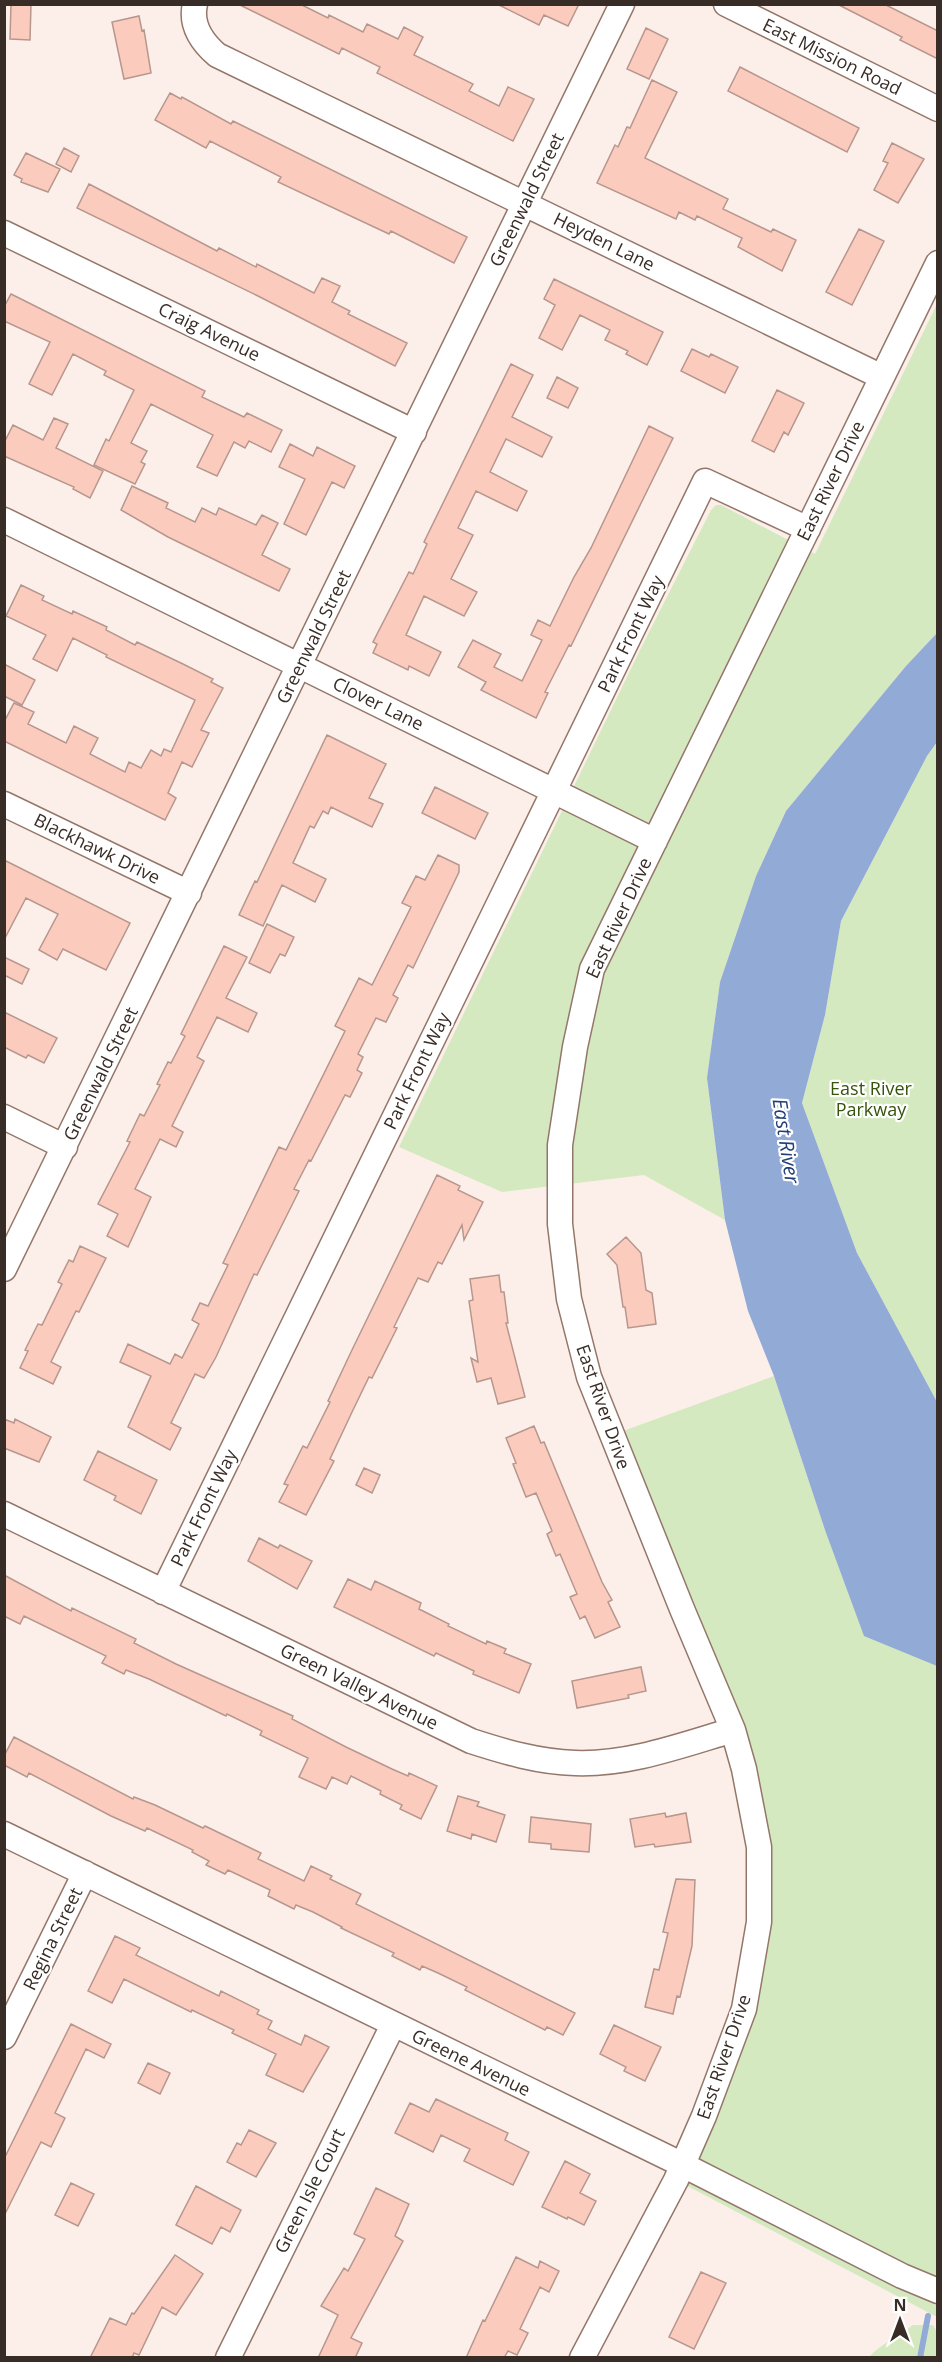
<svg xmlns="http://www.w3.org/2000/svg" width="942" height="2362" viewBox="0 0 942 2362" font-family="'Open Sans',sans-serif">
<rect width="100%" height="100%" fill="#fcefe9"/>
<path fill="#d4e9c0" d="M937 304V633L906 666 786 811 756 876 720 982 707 1078 725 1220 644 1175 502 1192 399 1147 641 648 711 510 716 505H721L815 554Z
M937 742V1402L857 1253 802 1103 825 1015 841 921 927 756Z
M774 1376 825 1530 937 1666V2317L676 2180 709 2102 759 1922 744 1769 612 1435Z
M913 2325H933L937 2332V2357H869C881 2344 899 2336 913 2325Z"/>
<path fill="#91aad6" d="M937 633V742L927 756 841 921 825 1015 802 1103 857 1253 937 1402V1666L864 1636 825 1530 774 1376 748 1311 725 1220 707 1078 720 982 756 876 786 811 906 666Z"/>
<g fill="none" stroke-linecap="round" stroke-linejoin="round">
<path stroke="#91aad6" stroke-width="6" d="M920 2358 928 2316"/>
</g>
<path fill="#fbccbe" stroke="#b7968d" stroke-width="1.5" d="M11 4H31L30 40 10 39Z
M238 4H300L328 18 329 15 363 32 367 24 398 39 404 27 423 37 414 55 473 84 469 91 499 106 508 87 534 99 513 141 377 73 380 67 342 48 339 54Z
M497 4H579L568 26 544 15 539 25Z
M837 4H884L938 31V59L900 40 902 37Z
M139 16 142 31 144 30 151 73 124 79 112 22Z
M646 28 668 39 649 79 627 69Z
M740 67 859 128 847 152 728 91Z
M652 80 677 92 645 158 728 199 723 209 771 232 773 229 796 240 782 271 738 247 742 238 697 216 695 220 679 212 676 219 597 183 615 145 618 147 627 127 630 128Z
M170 93 181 99 182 97 231 124 233 121 467 237 454 263 391 231 389 234 278 182 281 177 210 141 206 148 155 120Z
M892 143 924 159 898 203 874 190 888 163 883 161Z
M64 148 79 156 71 172 56 164Z
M26 153 60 169 48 192 21 182 22 179 14 175Z
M89 184 217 251 219 248 256 267 257 264 314 293 322 278 340 286 332 302 350 311 348 314 407 343 395 366 258 296 77 208Z
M859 229 884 241 852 305 826 292Z
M554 279 663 332 647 365 626 354 628 351 605 340 610 330 580 315 562 350 539 338 555 305 544 299Z
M11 294 205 391 202 397 244 417 247 413 282 430 271 452 249 441 245 448 234 442 217 476 197 467 213 435 151 404 131 443 147 451 141 462 145 464 135 484 94 465 106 439 109 441 134 390 104 375 106 371 73 354 52 395 29 384 50 342 4 321V307Z
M692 349 709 357 711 354 738 367 725 393 681 371Z
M511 364 533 375 512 417 552 437 542 457 506 439 490 472 527 491 517 511 476 491 458 528 473 535 451 579 477 592 464 616 424 596 406 635 441 652 429 676 409 666 408 670 373 653 377 644 373 642 409 572 413 574 427 544 424 542Z
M557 377 578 388 568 408 547 398Z
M777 390 804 403 788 435 784 432 774 452 752 441Z
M54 418 68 424 56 448 103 471 90 498 73 489 74 487 4 456V443L13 425 43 440Z
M649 426 673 438 571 646 569 645 545 692 548 693 536 718 481 690 486 682 458 667 473 640 501 654 494 667 522 681 542 640 531 635 538 620 550 626 574 577 591 548Z
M290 444 313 456 317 447 355 466 344 488 332 482 306 535 284 524 305 479 279 467Z
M132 486 168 503 166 508 195 522 202 508 216 515 219 508 256 525 262 515 278 523 262 555 290 569 279 591 168 537 121 510Z
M21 585 44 596 42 600 72 614 73 611 107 627 106 630 135 645 137 642 183 664 213 679 211 682 223 688 201 730 209 733 192 767 182 762 168 793 176 798 165 820 4 741V722L14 703 34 712 28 724 66 743 74 726 98 738 90 754 125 772 129 762 141 768 151 750 161 756 164 749 171 752 195 700 106 657 107 655 73 638 57 671 33 659 46 635 6 616Z
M4 664 35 680 22 705 4 696Z
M327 735 386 764 369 798 383 804 372 827 331 807 328 814 323 811 314 828 310 826 293 863 326 879 315 902 282 885 263 926 239 915 255 881 257 882Z
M435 787 488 813 475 839 422 813Z
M438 855 459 865V872L413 968 408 965 393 995 398 998 386 1022 376 1018 358 1054 363 1057 357 1070 362 1073 350 1097 345 1095 311 1161 309 1160 294 1189 299 1191 257 1275 254 1274 216 1357 204 1378 195 1374 171 1423 181 1428 170 1450 128 1427 151 1376 120 1362 128 1344 170 1364 175 1354 182 1358 199 1324 192 1320 200 1303 208 1306 228 1265 223 1263 279 1147 286 1150 345 1031 335 1026 359 978 372 985 411 907 402 903 416 876 425 880Z
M4 860 130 923 106 970 63 949 57 960 39 950 58 914 26 898 4 940Z
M267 924 294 937 285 956 280 954 270 973 249 963Z
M224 946 247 957 226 998 257 1013 248 1032 217 1017 197 1057 204 1061 172 1126 183 1132 176 1147 160 1139 135 1189 151 1197 128 1247 107 1236 118 1214 98 1204 130 1142 127 1141 140 1114 144 1116 160 1085 157 1084 168 1062 171 1063 185 1036 181 1034Z
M4 957 29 969 22 984 4 975Z
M4 1012 57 1038 44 1063 28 1055 26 1058 4 1047Z
M437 1175 460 1186 458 1190 483 1202 464 1240 462 1225 442 1264 438 1262 428 1282 418 1278 394 1327 397 1328 372 1378 369 1377 353 1410 330 1459 334 1461 306 1515 279 1502 288 1485 284 1484 303 1446 307 1448 330 1402 328 1401 351 1352Z
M626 1237 641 1253 646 1290 652 1293 656 1324 628 1328 625 1307H623L617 1265 607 1254Z
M80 1246 106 1258 79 1312 76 1311 51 1362 61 1367 53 1384 20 1368 28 1351 25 1350 38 1324 42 1325 62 1284 58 1282 69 1260 73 1262Z
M499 1275 501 1292H504L508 1323H506L525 1397 498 1404 491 1378 477 1382 471 1358 478 1362 469 1301 473 1300 470 1279Z
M4 1419 14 1423 15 1419 51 1437 39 1462 4 1448Z
M534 1426 541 1443 544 1442 602 1582 612 1600 608 1602 620 1627 595 1638 585 1616 580 1619 570 1597 577 1594 560 1554 556 1556 547 1534 552 1531 536 1493 526 1497 513 1464 516 1463 506 1438Z
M98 1451 157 1480 141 1514 114 1500 116 1496 84 1480Z
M364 1468 380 1475 372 1493 356 1485Z
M259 1538 278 1548 280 1545 312 1561 297 1589 248 1561Z
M4 1575 71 1611 72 1608 136 1639 134 1643 176 1664 293 1716 292 1719 346 1747 392 1769 408 1776 409 1773 437 1786 421 1819 400 1809 402 1805 380 1794 381 1791 351 1776 347 1784 332 1777 326 1789 299 1777 308 1758 260 1735 262 1731 227 1714 226 1716 149 1679 126 1670 124 1674 102 1663 106 1656 24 1616 20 1624 4 1616Z
M348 1579 371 1590 375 1581 421 1603 419 1609 449 1624 448 1626 486 1644 487 1641 506 1649 504 1653 531 1664 519 1693 473 1674 474 1671 436 1653 434 1656 334 1607Z
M641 1667 646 1691 628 1695 629 1698 577 1708 572 1681Z
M14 1737 133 1799 134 1797 155 1805 203 1828 205 1826 261 1853 258 1859 304 1881 311 1866 332 1876 330 1879 361 1894 356 1904 575 2013 563 2035 547 2027 545 2030 465 1990 467 1987 438 1973 422 1966 420 1970 392 1956 394 1953 341 1928 342 1927 313 1912 296 1905 294 1909 268 1896 270 1890 228 1870 225 1874 206 1865 209 1861 192 1852 193 1850 147 1828 145 1831 111 1816 29 1773 27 1777 4 1765V1756Z
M458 1796 479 1802 477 1806 505 1815 496 1842 472 1834 471 1839 447 1831Z
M665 1813 666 1817 686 1813 691 1842 655 1847 654 1844 635 1847 630 1819Z
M531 1817 591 1824 589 1852 551 1849V1844L529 1842Z
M676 1879 695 1880 692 1946 680 1997 677 1996 673 2014 645 2007 654 1969 659 1970 668 1933 663 1932Z
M115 1936 140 1948 136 1955 219 1996 221 1991 259 2010 257 2014 272 2021 268 2029 301 2045 305 2035 329 2047 303 2092 266 2075 276 2054 232 2033 234 2030 192 2010 191 2012 124 1979 112 2003 88 1991Z
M71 2024 111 2044 104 2058 86 2049 55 2113 65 2118 51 2147 41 2142 4 2216V2159Z
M614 2025 661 2047 645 2081 624 2071 626 2067 600 2054Z
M148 2063 170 2073 160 2094 138 2083Z
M436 2099 508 2133 505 2140 529 2152 513 2185 464 2161 470 2149 441 2135 433 2152 395 2133 410 2103 429 2112Z
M249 2130 276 2143 256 2177 227 2162 237 2143 241 2145Z
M565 2161 590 2174 580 2193 596 2201 584 2225 568 2217 567 2219 542 2207Z
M71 2183 94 2194 78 2226 55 2215Z
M196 2186 241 2210 230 2232 221 2227 212 2244 176 2225Z
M376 2188 409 2204 395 2236 403 2241 351 2338 362 2343 355 2358H318L338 2315 321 2306 344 2268 348 2271 365 2239 354 2234Z
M175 2255 203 2274 176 2315 162 2307 139 2355 134 2353 132 2358H90L110 2318 126 2325 132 2313 134 2314Z
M516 2257 538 2268 540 2261 559 2271 549 2292 540 2287 520 2329 528 2333 517 2355 508 2351 504 2358H466L483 2320 485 2321Z
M701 2272 726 2283 694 2349 669 2337Z"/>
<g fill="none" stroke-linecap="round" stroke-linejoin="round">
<defs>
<path id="minor" d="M195 4C190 25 202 42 217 55L882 377
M726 4 938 109
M4 233 414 432
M4 520 655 841
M4 804 189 893
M4 1117 65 1147
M4 1269 622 4
M4 1514 471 1741C505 1752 539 1762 575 1763 629 1765 682 1745 733 1730
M163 1592 705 481 808 529
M4 1834 683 2165 902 2276 938 2291
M4 2037 85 1873
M228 2358 393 2025
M582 2358 676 2180 704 2116 744 2009 759 1922V1847L744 1769 733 1730 682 1609 589 1377 569 1299 560 1224V1145L575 1047 592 969 938 263"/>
</defs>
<use href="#minor" stroke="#94776a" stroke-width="27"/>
<use href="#minor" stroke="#fff" stroke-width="24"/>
</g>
<g text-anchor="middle" stroke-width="4.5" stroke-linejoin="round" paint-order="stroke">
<g font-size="18" fill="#382c26" stroke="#fff">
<text transform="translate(832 57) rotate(26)" y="6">East Mission Road</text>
<text transform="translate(527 200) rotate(-64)" y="6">Greenwald Street</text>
<text transform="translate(604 242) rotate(26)" y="6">Heyden Lane</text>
<text transform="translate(209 332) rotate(26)" y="6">Craig Avenue</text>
<text transform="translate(831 481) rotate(-64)" y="6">East River Drive</text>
<text transform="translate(631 634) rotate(-64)" y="6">Park Front Way</text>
<text transform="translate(314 637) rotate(-64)" y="6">Greenwald Street</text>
<text transform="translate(378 704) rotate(26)" y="6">Clover Lane</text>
<text transform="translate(97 849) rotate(26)" y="6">Blackhawk Drive</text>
<text transform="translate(619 918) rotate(-65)" y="6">East River Drive</text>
<text transform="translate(417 1071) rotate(-64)" y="6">Park Front Way</text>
<text transform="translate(101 1074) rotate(-64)" y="6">Greenwald Street</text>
<text transform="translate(603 1407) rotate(71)" y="6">East River Drive</text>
<text transform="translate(204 1508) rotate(-64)" y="6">Park Front Way</text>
<text transform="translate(359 1687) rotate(26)" y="6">Green Valley Avenue</text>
<text transform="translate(53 1939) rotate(-64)" y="6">Regina Street</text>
<text transform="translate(724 2057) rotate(-71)" y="6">East River Drive</text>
<text transform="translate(471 2063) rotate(26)" y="6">Greene Avenue</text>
<text transform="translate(310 2191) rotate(-64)" y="6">Green Isle Court</text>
</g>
<g font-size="18" fill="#36530c" stroke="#fff">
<text x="871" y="1095">East River<tspan x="871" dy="21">Parkway</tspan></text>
</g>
<g font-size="20" font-style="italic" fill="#224077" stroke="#fff">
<text transform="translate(786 1141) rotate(81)" y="7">East River</text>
</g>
</g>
<rect width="942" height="2362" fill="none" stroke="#382c26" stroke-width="12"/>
<g transform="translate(900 2320)" stroke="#ffffff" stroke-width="4.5" paint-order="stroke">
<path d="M0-4.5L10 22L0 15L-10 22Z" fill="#382c26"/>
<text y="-9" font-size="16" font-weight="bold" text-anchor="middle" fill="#382c26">N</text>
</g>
</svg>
